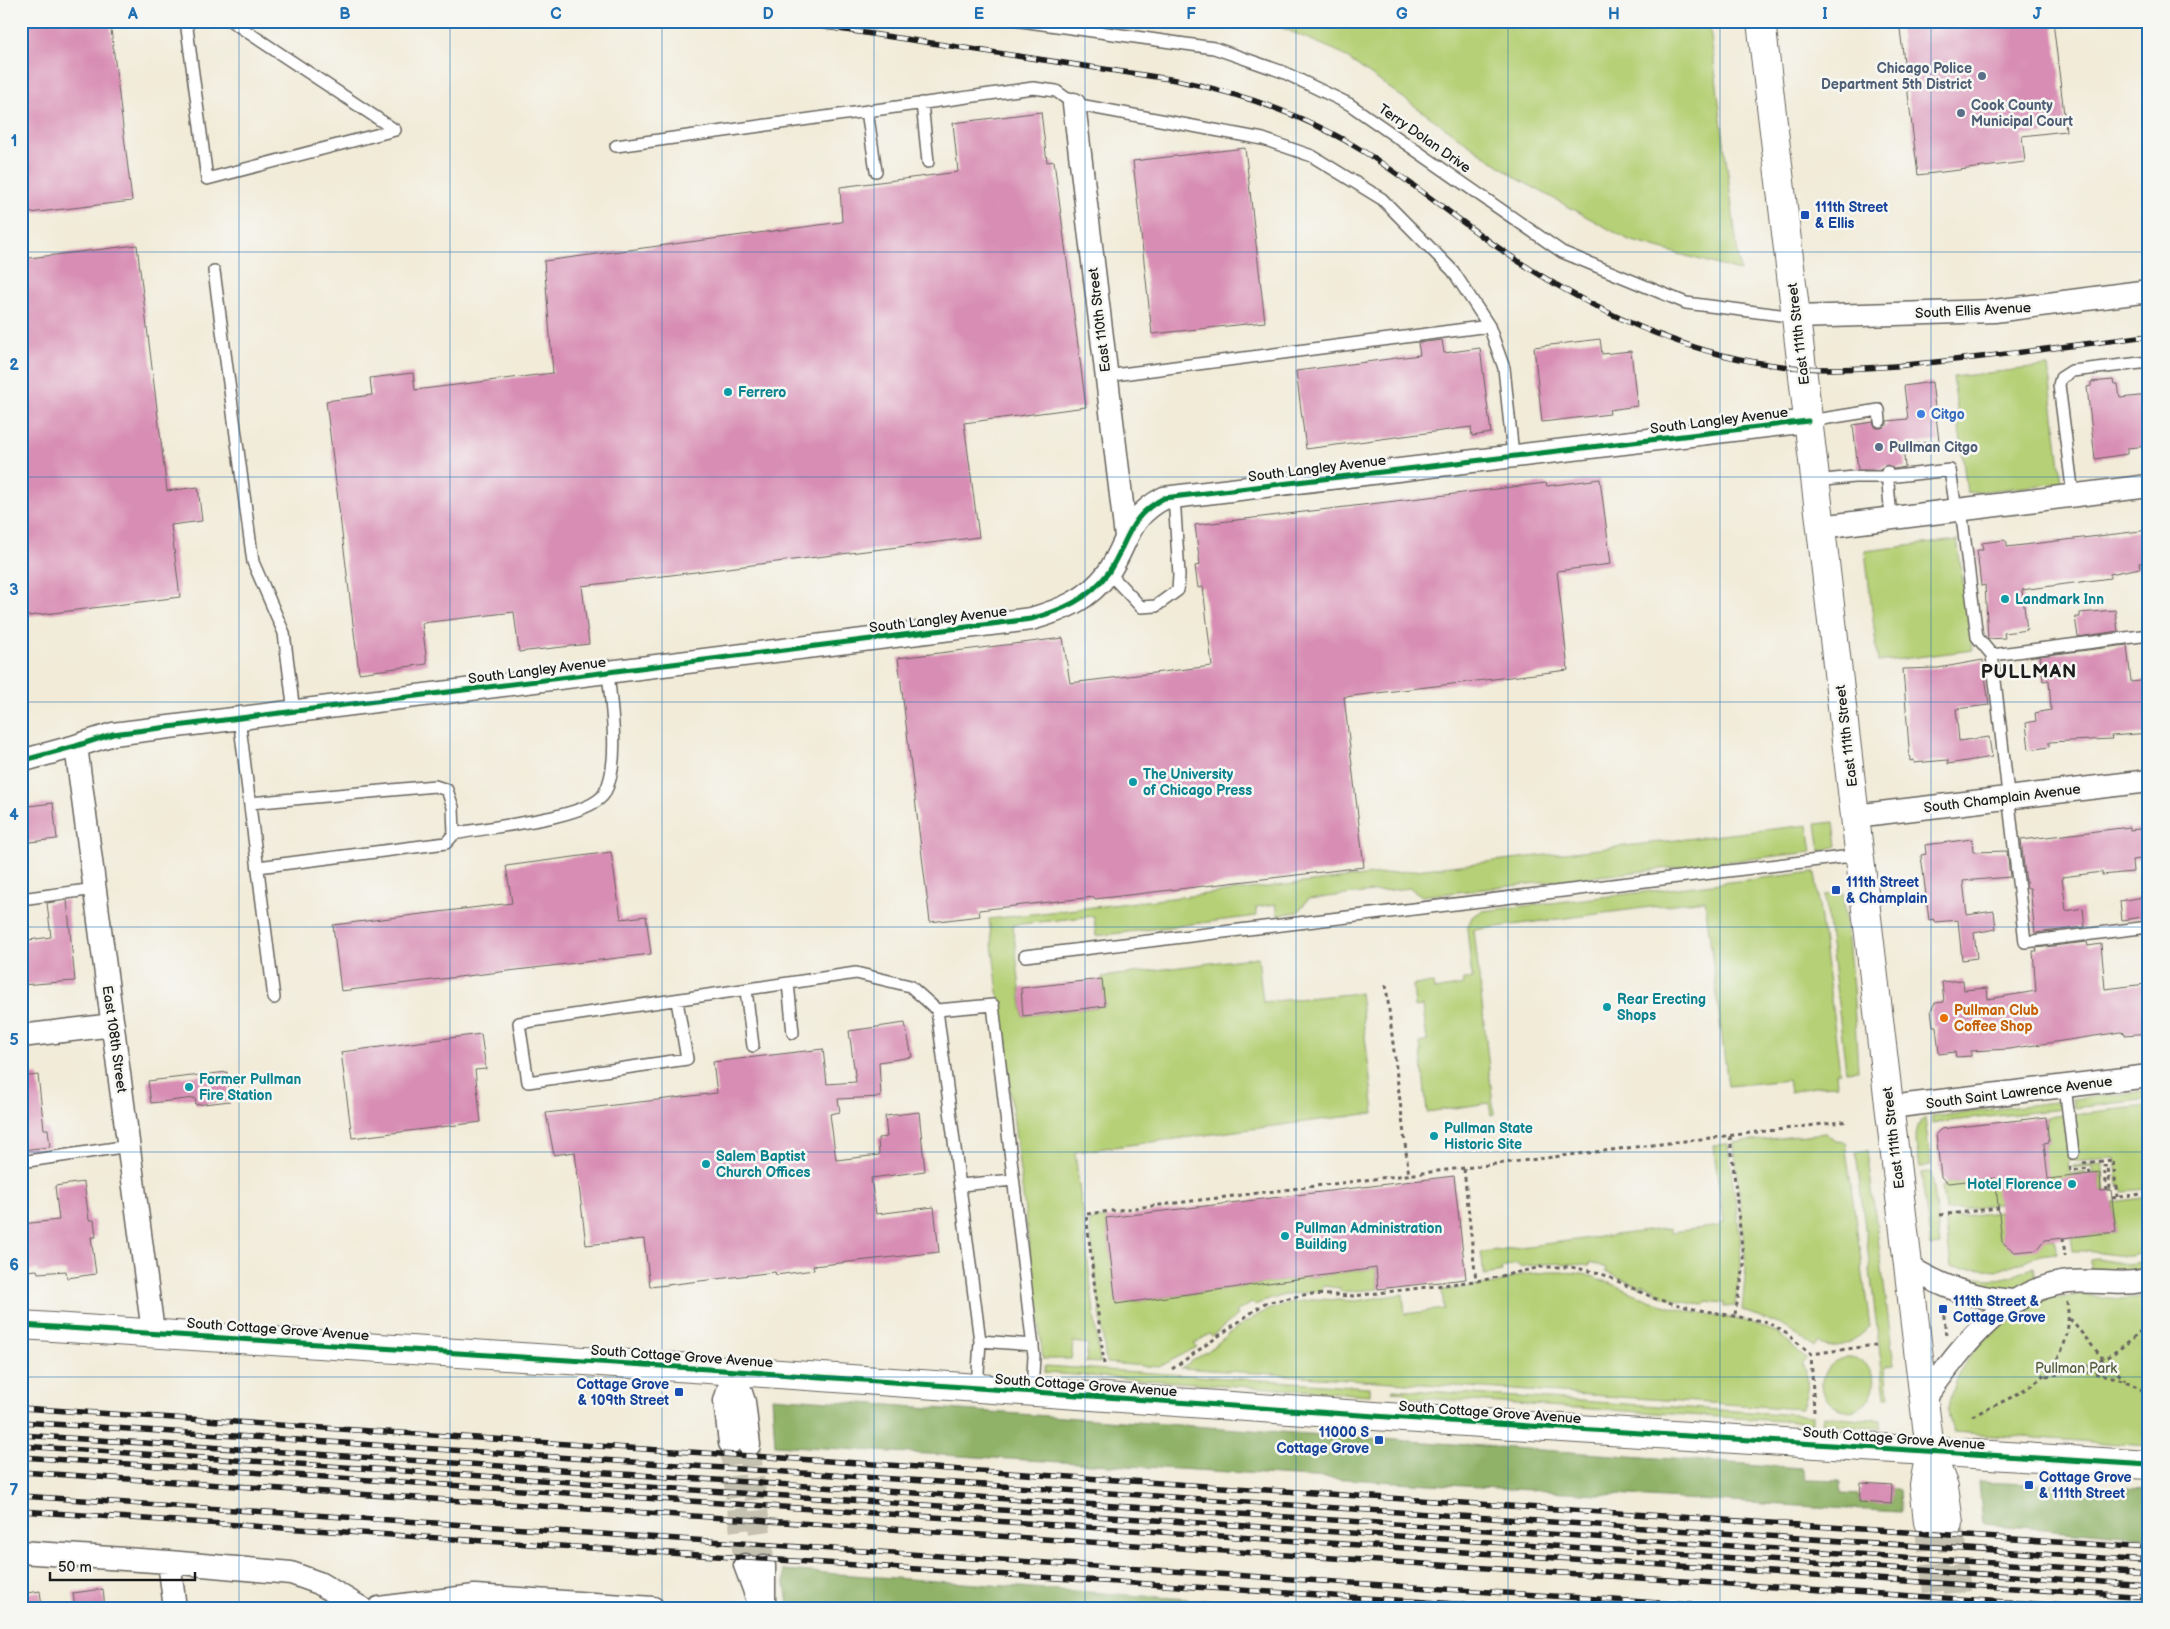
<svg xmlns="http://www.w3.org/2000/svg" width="2170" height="1629" viewBox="0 0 2170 1629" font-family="'Balsamiq Sans',sans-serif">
<rect width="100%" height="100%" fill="#f6f6f2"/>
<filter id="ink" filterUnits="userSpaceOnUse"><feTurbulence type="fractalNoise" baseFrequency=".02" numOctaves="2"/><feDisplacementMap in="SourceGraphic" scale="10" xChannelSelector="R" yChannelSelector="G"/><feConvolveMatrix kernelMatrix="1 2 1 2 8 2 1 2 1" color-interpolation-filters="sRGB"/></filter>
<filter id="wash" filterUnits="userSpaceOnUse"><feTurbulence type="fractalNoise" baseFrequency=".0096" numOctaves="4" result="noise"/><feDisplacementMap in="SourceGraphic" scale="20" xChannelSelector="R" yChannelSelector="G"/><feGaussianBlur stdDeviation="1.12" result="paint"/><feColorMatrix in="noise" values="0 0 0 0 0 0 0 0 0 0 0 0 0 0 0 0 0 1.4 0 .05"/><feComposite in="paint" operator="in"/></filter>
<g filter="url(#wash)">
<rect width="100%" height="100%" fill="#f1ebd8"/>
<path fill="#b5d076" stroke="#687649" d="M1266 21H1709L1740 271 1629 240 1518 179 1337 51Z
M2048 366 2062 483 1967 493 1953 377Z
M1957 540 1973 650 1878 662 1865 551Z
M1834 822 1837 846 1820 851 1816 824Z
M1808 825 1812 852 1422 896 1410 888 1308 899 1298 912 1278 915 1276 904 1256 907 1257 916 1096 936 1094 916 1013 925 1023 1016 1105 1006 1102 977 1258 957 1263 1002 1360 993 1374 1113 1075 1152 1100 1363 1086 1362 1088 1344 1073 1342 1071 1359H1043L989 919Z
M1815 872 1840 1072H1836L1837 1085 1818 1086 1790 1092 1788 1080 1728 1086 1705 900 1474 930 1494 1114 1491 1115 1489 1103 1427 1112 1420 1043 1427 1041 1423 1006 1415 1007 1413 985 1433 983 1434 990 1464 985 1463 979H1472L1467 928 1472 917 1482 911Z
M1843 893 1853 988 1858 1070 1846 1071 1825 895Z
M2149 1091V1099L2074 1108 2072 1099Z
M2062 1101 2063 1109 1932 1123V1117Z
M2149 1106V1189L2122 1191 2121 1185H2118L2115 1158 2068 1161 2070 1174 2085 1172V1175L2074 1176V1180L2045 1179 2044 1143 2049 1142 2046 1117Z
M1925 1118 1931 1166 1920 1167C1918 1152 1910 1128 1925 1118Z
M1825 1133 1836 1141 1845 1142 1870 1327C1856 1340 1837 1353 1819 1342L1815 1348 1781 1325 1742 1310 1746 1267 1734 1143Z
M1728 1144 1740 1237 1741 1265 1735 1306 1724 1307V1303L1706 1301 1705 1305C1689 1304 1670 1299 1654 1292L1656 1289 1642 1284 1641 1287 1606 1272 1607 1268 1590 1262 1589 1266C1565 1262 1543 1263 1519 1267L1518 1263 1501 1269 1502 1272 1484 1275 1481 1252 1670 1228 1671 1232 1720 1226V1223L1724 1222 1713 1145Z
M1867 1150 1894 1365 1886 1367 1889 1396H1885L1856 1152Z
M2102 1163 2106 1191H2101L2100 1173 2093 1174 2092 1166 2073 1168V1166Z
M1931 1172 1940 1245 1931 1246 1921 1173Z
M2011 1176 1998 1204 1945 1211 1942 1188 1948 1183Z
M2149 1197V1249C2124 1263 2099 1249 2073 1251L2071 1237 2116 1232 2113 1202Z
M1999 1212 2045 1240 2055 1239 2056 1253 2040 1255 1999 1270 1951 1267 1945 1218Z
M1106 1218 1117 1304 1376 1268 1378 1289 1341 1292 1340 1288 1323 1286 1322 1291 1284 1295 1254 1305 1252 1303 1236 1312 1238 1315 1212 1336 1209 1334 1194 1344 1197 1347 1159 1367 1106 1363 1089 1220Z
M2097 1259 2127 1264 2149 1261V1270L2140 1274 2090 1273V1260Z
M2034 1267 2036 1280 2003 1291 1951 1281V1275C1968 1276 1987 1281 2004 1278 2014 1276 2023 1269 2034 1267Z
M1549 1272C1564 1272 1580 1272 1594 1277 1622 1287 1648 1302 1677 1309 1709 1317 1743 1315 1774 1332 1786 1338 1796 1349 1806 1359L1801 1365C1812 1379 1807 1394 1801 1409L1181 1368 1208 1351 1236 1328 1265 1311 1289 1303 1317 1299 1356 1301 1403 1294 1405 1314 1444 1309 1442 1290 1495 1284 1520 1275Z
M2080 1295 2120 1299 2149 1296V1446L1953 1432C1951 1425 1948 1417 1948 1410 1951 1364 2002 1311 2045 1299 2056 1297 2069 1296 2080 1295Z
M1822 1384a26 26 0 1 1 52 0a26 26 0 1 1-52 0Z
M1045 1366 1369 1387V1395L1045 1373Z
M1393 1389 1813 1416V1423L1405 1397V1392L1392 1391Z
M1823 1416 1881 1420V1428L1822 1423Z"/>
<path fill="#90b267" stroke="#566742" d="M772 1397 1802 1468 1806 1480 1841 1481V1494L1859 1495V1502L1892 1489 1899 1490 1900 1512 775 1445Z
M1979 1482 2149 1489V1538L1983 1524Z
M783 1570 1310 1608H835L788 1604Z"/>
<g id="blocks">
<path fill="#d88db4" d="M21 21H110L132 201 21 214Z
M1899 21H2053L2066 131 2022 136 2025 162 1918 175Z
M1041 112 1047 162 1054 161 1086 407 964 423 979 537 582 586 589 644 519 652 514 612 422 623 427 664 359 673 326 401 372 395 370 378 413 373 415 390 553 373 544 261 842 222 840 187 958 172 953 123Z
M1245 148 1265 322 1152 334 1133 161Z
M137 245 167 491 198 487 202 521 171 525 180 597 21 617V259Z
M1600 339 1602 354 1631 351 1637 406 1609 410 1610 414 1542 422 1534 347Z
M1442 340 1444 353 1480 348 1491 433 1472 436 1471 427 1306 449 1296 371 1420 355 1418 343Z
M2113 380 2114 384H2118L2120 398 2149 395V446L2127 448V454L2095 459 2087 387 2091 386V382Z
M1932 382 1939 441 1903 445 1905 467 1894 469 1887 465 1880 470H1858L1853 425 1873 422 1876 428H1881L1887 425V421L1908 419 1904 386Z
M1600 479 1611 564 1557 571 1568 670 1344 697 1364 867 1095 899 1094 897 979 910 980 916 930 922 898 658 1063 638 1070 683 1212 666 1203 587 1198 588 1195 566 1200 565 1195 525 1546 483 1547 486Z
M2149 530V562L2139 563 2140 568 2110 574V578L2022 590 2027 630 2004 633 2005 638 1988 639 1985 585 1981 586 1977 550H1983L1982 543 2004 540 2007 542V547Z
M2115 610 2118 631 2078 637 2075 617H2080V613Z
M2127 645 2131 682 2149 680V733L2111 736 2112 739 2049 742V747L2029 750 2026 723 2036 721 2035 713 2051 710 2049 680 2043 681 2040 656Z
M1983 660 1989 705 1956 709 1959 741 1989 737 1992 757 1948 764V760L1914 763V760L1910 761 1903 669 1938 668Z
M53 803 57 839 21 843V807Z
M2130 827V830L2149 828V858L2132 860 2133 872 2102 875V872L2062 877 2066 911 2083 908 2085 927 2035 933 2030 888H2027L2025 875 2021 840Z
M1972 839 1973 852 2007 851 2010 877 1963 881 1967 915 1994 911 1996 929 1974 933 1977 958 1962 960 1958 920 1936 922 1933 919 1929 920 1921 855 1926 854 1925 845Z
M611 852 621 919 646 916 651 954 341 991 333 925 512 903 506 866Z
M2149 896V916L2122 920 2120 901Z
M67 900 75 981 21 985V941L51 937 47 903Z
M2087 942 2088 946 2101 944 2105 989 2146 984 2149 1033 2125 1035V1033L2121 1032 2009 1049 1971 1051V1056L1956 1057 1955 1052 1939 1054 1936 1026H1933L1931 1010 1935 1003 1944 1002 1942 982 1963 980 1964 990 1987 988 1988 999 2036 991 2033 951H2037L2036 948Z
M1102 979 1105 1006 1023 1016 1021 988Z
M905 1023 912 1057 879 1062 881 1097 838 1099 840 1112 830 1114 836 1160 879 1155 878 1138 887 1137 885 1116 919 1112 925 1171 871 1178 876 1214 934 1207 939 1252 813 1266 814 1270 776 1275 775 1272 650 1287 644 1239 586 1245 575 1152 554 1155 546 1113 717 1093 713 1062 823 1049 827 1084 856 1082 849 1031Z
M481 1034 486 1069 475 1070 481 1122 352 1138 341 1052Z
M227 1072 230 1101 196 1105 195 1098 151 1103 148 1081Z
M38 1075 44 1129H48L50 1147 21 1150V1077Z
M2046 1117 2049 1142 2044 1143 2048 1179 2100 1173 2101 1191 2111 1190 2116 1232 2045 1240 2037 1250 2015 1252 2002 1242 1995 1178 1948 1183 1941 1177 1936 1134 1941 1129Z
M1454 1176 1466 1279 1378 1289 1376 1268 1116 1304 1106 1218Z
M84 1182 89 1220H94L96 1237H91L96 1274 67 1278 66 1271 38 1273 37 1270 26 1271 21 1224 59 1220 55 1186Z
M1861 1483 1892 1485 1891 1504 1859 1502Z
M103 1589 105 1608H75L73 1593Z
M40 1591 42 1608H21V1594Z"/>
</g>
</g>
<g filter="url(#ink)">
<use href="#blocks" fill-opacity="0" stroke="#67645e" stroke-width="1"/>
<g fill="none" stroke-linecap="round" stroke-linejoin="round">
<path stroke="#c6c2b2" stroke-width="22" stroke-dasharray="22 11" stroke-linecap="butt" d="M730 1443 745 1565
M749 1445 764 1566"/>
<path stroke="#c6c2b2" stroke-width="28" stroke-dasharray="28 14" stroke-linecap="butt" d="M1928 1522 1939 1608
M1949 1523 1959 1608"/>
<defs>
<path id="lane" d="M186 21 207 179 395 130 231 21
M1021 21 1214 48 1283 72 1349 104 1562 252 1686 303 1796 317
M922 103 928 162
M867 111 876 171
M616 146 1033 88 1056 91 1074 104 1263 139 1312 156 1382 199 1453 271 1489 326 1504 368 1513 455
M214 271 253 562 284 633 294 712
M1106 376 1489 326
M1809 421 1879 410 1880 421
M1887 472 1891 518
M1815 481 1854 477H1887L1950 470 1956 510
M2073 495 2059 385 2061 378 2072 371 2149 362
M1961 509 1977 637 1992 655 2025 942 2149 927
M1108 572 1141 607 1156 606 1178 590 1179 575 1174 496
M1992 655 2149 635
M239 718 274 998
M250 803 435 786 447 790 453 807 454 834 446 843 258 867
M454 834C485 827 588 819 604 794 621 765 611 705 608 672
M21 899 95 889
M1025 956 1860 855
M788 983 793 1033
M746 990 753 1046
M677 1001 687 1059 528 1082 519 1023 856 973 910 986 937 1010 980 1341 977 1388
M937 1010 993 1005 1034 1356 1032 1392
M2065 1086 2073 1153
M21 1162 129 1146
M961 1185 1013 1180
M980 1341 1033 1345"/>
<path id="street" d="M1074 104 1126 537
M1796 317 1994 311 2149 291
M1821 527 2149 486
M76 746 153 1332
M21 761 76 746 113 734 1031 619C1062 610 1088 600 1108 573 1129 542 1126 518 1164 498L1808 421
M1855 816 2149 781
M21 1036 113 1025
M1890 1107 2149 1076
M1909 1267C1944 1288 1971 1297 2012 1301
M734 1371 744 1402 749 1445
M1924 1399C1961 1349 2002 1289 2069 1282 2096 1279 2123 1287 2149 1279
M730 1443 725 1401 734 1371
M21 1552 169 1562 291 1573 319 1583 361 1608
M169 1562 175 1608
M745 1565 761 1608
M764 1602V1566
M379 1608 475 1596 653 1608"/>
<path id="secondary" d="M1761 21 1930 1451 1944 1487 1949 1523
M21 1325 708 1369 1403 1418 2149 1465
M1928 1522 1924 1485 1930 1452"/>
</defs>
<use href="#lane" stroke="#67645e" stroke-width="14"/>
<use href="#street" stroke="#67645e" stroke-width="25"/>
<use href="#secondary" stroke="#67645e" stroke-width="30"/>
<path stroke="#67645e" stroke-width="3" stroke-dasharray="4 4" stroke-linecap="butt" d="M1386 985 1409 1176
M1730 1136 1744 1266 1735 1314
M2083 1163 2113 1160 2117 1197
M2070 1167 2071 1171 2089 1169 2090 1174
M1464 1169 1476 1281
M2107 1191 2104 1166H2108L2110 1188H2116
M2112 1198 2149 1193
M1940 1215 1999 1208
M2063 1238 2065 1256
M1943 1307 1946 1336
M2070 1319 2104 1360 2125 1380
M1104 1364 1086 1214 1849 1121
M1172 1369 1265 1303 1309 1294 1354 1296 1484 1280 1541 1267H1571L1600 1273 1656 1299 1694 1309 1768 1322 1787 1334 1811 1354
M2079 1372C2106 1374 2127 1378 2149 1395
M2046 1376C2094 1369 2114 1357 2149 1323
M1814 1412 1811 1354 1876 1345
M1972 1416C2024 1392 2077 1371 2067 1302"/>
<use href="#lane" stroke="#fff" stroke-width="11"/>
<use href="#street" stroke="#fff" stroke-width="22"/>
<use href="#secondary" stroke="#fff" stroke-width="28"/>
<defs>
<path id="rail" d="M786 21 1176 80C1244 94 1308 116 1366 153 1420 187 1468 229 1521 263 1606 318 1701 361 1803 368 1851 371 1898 366 1945 361 2013 354 2081 344 2149 336
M21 1408 2149 1548
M21 1422 2149 1561
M21 1435 2149 1573
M21 1446 2149 1585
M21 1457 2149 1597
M21 1472 2096 1608
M21 1496 1736 1608
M21 1511 1519 1608"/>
</defs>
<use href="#rail" stroke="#1c1c1c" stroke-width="5.5"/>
<use href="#rail" stroke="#f6f6f2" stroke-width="4" stroke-dasharray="11" stroke-linecap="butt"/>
<defs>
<path id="cycleway" d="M21 761 76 746 113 734 1031 619C1062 610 1088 600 1108 573 1129 542 1126 518 1164 498L1808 421
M21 1325 708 1369 1403 1418 2149 1465"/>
</defs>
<use href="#cycleway" stroke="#f6f6f2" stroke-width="8"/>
<use href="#cycleway" stroke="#00873e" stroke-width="5"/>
</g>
</g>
<path fill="none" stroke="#1f6fb2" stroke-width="1" stroke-opacity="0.55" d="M239 21V1608M450 21V1608M662 21V1608M874 21V1608M1085 21V1608M1296 21V1608M1508 21V1608M1720 21V1608M1931 21V1608M21 252H2149M21 477H2149M21 702H2149M21 927H2149M21 1152H2149M21 1377H2149"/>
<g fill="#5c6f8a" stroke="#f6f6f2" stroke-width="2">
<circle cx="1982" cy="76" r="5"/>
<circle cx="1961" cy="113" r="5"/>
<circle cx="1879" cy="447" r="5"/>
</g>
<g fill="#1a4fb4" stroke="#f6f6f2" stroke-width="2">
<rect x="1800" y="210" width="10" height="10" rx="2.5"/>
<rect x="1831" y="885" width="10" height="10" rx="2.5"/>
<rect x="1938" y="1304" width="10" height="10" rx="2.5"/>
<rect x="674" y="1387" width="10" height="10" rx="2.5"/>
<rect x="1374" y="1435" width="10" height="10" rx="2.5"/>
<rect x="2024" y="1480" width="10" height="10" rx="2.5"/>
</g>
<g fill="#0f9aa8" stroke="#f6f6f2" stroke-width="2">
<circle cx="728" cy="392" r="5"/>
<circle cx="2005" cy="599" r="5"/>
<circle cx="1133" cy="782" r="5"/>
<circle cx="1607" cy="1007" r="5"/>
<circle cx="189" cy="1087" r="5"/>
<circle cx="1434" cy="1136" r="5"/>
<circle cx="706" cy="1164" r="5"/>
<circle cx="2072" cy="1184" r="5"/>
<circle cx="1285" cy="1236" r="5"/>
</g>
<circle fill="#3f7fe0" stroke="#f6f6f2" stroke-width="2" cx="1921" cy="414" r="5"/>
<circle fill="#e8710a" stroke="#f6f6f2" stroke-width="2" cx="1944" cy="1018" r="5"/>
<g text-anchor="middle" stroke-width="5" stroke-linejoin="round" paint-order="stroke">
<g font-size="14" font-weight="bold" fill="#4e5e75" stroke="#f6f6f2" text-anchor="start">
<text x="1972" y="73" text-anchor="end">Chicago Police<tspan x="1972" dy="16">Department 5th District</tspan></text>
<text x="1971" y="110">Cook County<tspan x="1971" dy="16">Municipal Court</tspan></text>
<text x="1889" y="452">Pullman Citgo</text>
</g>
<g font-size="14" fill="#1c1c1c" stroke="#f6f6f2">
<text transform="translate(1425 138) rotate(35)" y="5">Terry Dolan Drive</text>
<text transform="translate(1973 310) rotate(-3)" y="5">South Ellis Avenue</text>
<text transform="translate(1099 320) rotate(-97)" y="5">East 110th Street</text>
<text transform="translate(1798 334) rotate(-97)" y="5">East 111th Street</text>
<text transform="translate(1719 420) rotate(-7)" y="5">South Langley Avenue</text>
<text transform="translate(1317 468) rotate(-7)" y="5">South Langley Avenue</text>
<text transform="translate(938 619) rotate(-7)" y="5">South Langley Avenue</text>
<text transform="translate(537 670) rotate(-7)" y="5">South Langley Avenue</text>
<text transform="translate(1846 736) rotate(-97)" y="5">East 111th Street</text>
<text transform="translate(2002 798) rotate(-7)" y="5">South Champlain Avenue</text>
<text transform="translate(115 1039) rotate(82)" y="5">East 108th Street</text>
<text transform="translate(2019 1092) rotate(-7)" y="5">South Saint Lawrence Avenue</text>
<text transform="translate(1893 1138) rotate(-97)" y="5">East 111th Street</text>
<text transform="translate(278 1329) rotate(4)" y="5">South Cottage Grove Avenue</text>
<text transform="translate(682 1356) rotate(4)" y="5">South Cottage Grove Avenue</text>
<text transform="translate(1086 1385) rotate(4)" y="5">South Cottage Grove Avenue</text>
<text transform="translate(1490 1412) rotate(4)" y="5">South Cottage Grove Avenue</text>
<text transform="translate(1894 1438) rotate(4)" y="5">South Cottage Grove Avenue</text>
</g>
<g font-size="14" font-weight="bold" fill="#164399" stroke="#f6f6f2" text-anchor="start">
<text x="1815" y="212">111th Street<tspan x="1815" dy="16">&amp; Ellis</tspan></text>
<text x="1846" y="887">111th Street<tspan x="1846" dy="16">&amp; Champlain</tspan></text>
<text x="1953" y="1306">111th Street &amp;<tspan x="1953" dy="16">Cottage Grove</tspan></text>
<text x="669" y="1389" text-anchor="end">Cottage Grove<tspan x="669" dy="16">&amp; 109th Street</tspan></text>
<text x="1369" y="1437" text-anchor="end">11000 S<tspan x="1369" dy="16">Cottage Grove</tspan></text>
<text x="2039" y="1482">Cottage Grove<tspan x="2039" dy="16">&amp; 111th Street</tspan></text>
</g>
<g font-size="14" font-weight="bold" fill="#0d838f" stroke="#f6f6f2" text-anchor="start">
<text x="738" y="397">Ferrero</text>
<text x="2015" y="604">Landmark Inn</text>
<text x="1143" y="779">The University<tspan x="1143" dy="16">of Chicago Press</tspan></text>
<text x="1617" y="1004">Rear Erecting<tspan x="1617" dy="16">Shops</tspan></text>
<text x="199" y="1084">Former Pullman<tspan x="199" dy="16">Fire Station</tspan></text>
<text x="1444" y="1133">Pullman State<tspan x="1444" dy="16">Historic Site</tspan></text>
<text x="716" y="1161">Salem Baptist<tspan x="716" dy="16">Church Offices</tspan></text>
<text x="2062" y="1189" text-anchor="end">Hotel Florence</text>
<text x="1295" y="1233">Pullman Administration<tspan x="1295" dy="16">Building</tspan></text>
</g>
<g font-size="14" font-weight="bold" fill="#366cbe" stroke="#f6f6f2" text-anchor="start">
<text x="1931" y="419">Citgo</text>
</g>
<g font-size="14" font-weight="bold" fill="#c56008" stroke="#f6f6f2" text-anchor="start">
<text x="1954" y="1015">Pullman Club<tspan x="1954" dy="16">Coffee Shop</tspan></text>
</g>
<g font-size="14" fill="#525b3c" stroke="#f6f6f2">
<text x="2076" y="1373">Pullman Park</text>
</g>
<g font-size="19" font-weight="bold" letter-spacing="1" fill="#1c1c1c" stroke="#f6f6f2">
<text x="2029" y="678">PULLMAN</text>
</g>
</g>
<rect width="2170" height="1629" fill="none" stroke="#f6f6f2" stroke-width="55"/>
<path d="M50 1572v8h145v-8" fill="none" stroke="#1c1c1c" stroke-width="2.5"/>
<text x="58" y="1572" font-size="15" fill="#1c1c1c" stroke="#f6f6f2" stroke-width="4" paint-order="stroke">50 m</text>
<rect x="28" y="28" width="2114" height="1574" fill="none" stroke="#1f6fb2" stroke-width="2"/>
<g font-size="16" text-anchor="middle" font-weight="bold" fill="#1f6fb2">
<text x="133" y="19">A</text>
<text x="345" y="19">B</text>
<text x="556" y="19">C</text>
<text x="768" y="19">D</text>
<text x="979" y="19">E</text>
<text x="1191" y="19">F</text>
<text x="1402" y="19">G</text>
<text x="1614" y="19">H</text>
<text x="1825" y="19">I</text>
<text x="2037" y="19">J</text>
<text x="14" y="146">1</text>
<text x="14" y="370">2</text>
<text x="14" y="595">3</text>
<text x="14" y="820">4</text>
<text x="14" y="1045">5</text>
<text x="14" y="1270">6</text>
<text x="14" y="1495">7</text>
</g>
</svg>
